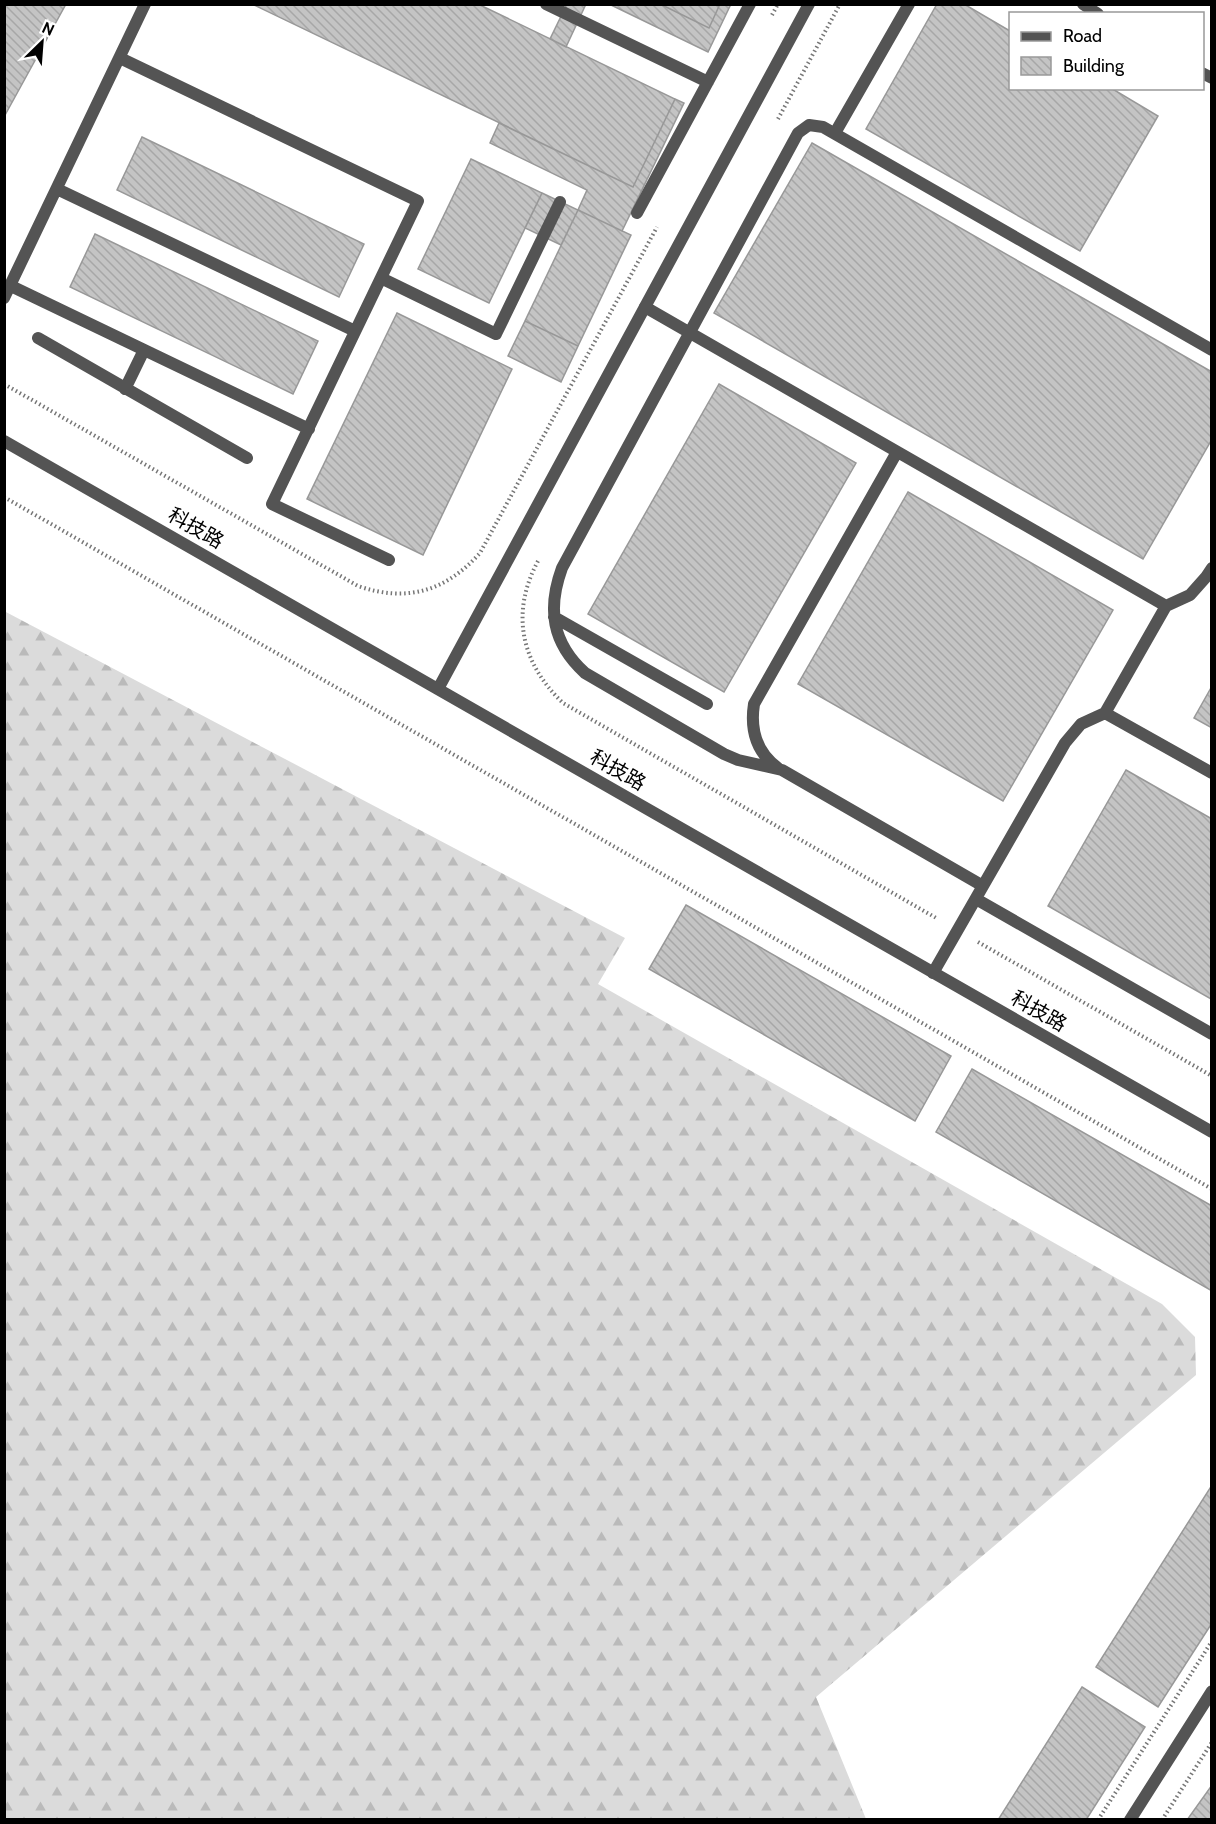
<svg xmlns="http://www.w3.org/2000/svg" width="1216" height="1824" viewBox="0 0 1216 1824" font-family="Cabin,'Noto Sans SC',sans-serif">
<defs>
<pattern id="forest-firs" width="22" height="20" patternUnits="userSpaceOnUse" patternTransform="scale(1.5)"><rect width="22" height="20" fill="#dbdbdb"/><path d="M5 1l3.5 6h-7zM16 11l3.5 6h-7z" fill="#bababa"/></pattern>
<pattern id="building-back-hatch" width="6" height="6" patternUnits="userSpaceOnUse" patternTransform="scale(1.5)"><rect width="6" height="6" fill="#c4c4c4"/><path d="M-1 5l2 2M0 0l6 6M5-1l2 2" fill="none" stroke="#a7a7a7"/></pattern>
</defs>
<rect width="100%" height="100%" fill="#fff"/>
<path fill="url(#forest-firs)" d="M4 611 625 938 598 984 1162 1304 1195 1337 1196 1375 816 1697 866 1819H5Z"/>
<path fill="url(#building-back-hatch)" stroke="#989898" stroke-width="1.5" d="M4 4H66L4 117Z
M252 4H478L675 99 633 187Z
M567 4H586L566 47 550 39Z
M609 4H660L709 28 720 4H731L708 52Z
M660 4H720L709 28Z
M937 4H964L1010 31V88H1111L1158 116 1080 251 866 129Z
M675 99 684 103 622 231 578 210 587 190 490 143 499 123 633 187Z
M142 137 364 244 339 297 117 190Z
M812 143 1212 372V439L1143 559 714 313Z
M471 159 542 193 489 303 418 269Z
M542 193 578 210 561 245 525 228Z
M578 210 631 235 578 346 525 321Z
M95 234 318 341 293 394 70 287Z
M397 313 512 369 423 555 307 499Z
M525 321 578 346 561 382 508 356Z
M719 384 856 463 724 692 588 614Z
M908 492 1113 610 1003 801 798 684Z
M1212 686V728L1194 718Z
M1126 770 1212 819 1211 999 1048 906Z
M686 905 951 1056 915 1121 649 969Z
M972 1069 1212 1206V1291L936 1132Z
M1212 1485V1623L1158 1707 1096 1667Z
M1082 1687 1145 1727 1086 1820H998Z
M1212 1785V1820H1187Z"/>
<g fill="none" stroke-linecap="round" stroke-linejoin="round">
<path stroke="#767676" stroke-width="4" stroke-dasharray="1.5 3" stroke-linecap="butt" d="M772 15 778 4
M778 119 840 4
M4 384 358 586C407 603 446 591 480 553L657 227
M4 497 1212 1189
M538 561C510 613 521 663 563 703L938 919
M978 942 1212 1076
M1098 1820 1212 1641
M1162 1820 1212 1742"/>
<path stroke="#545454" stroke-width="12" d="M546 4 708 82
M1083 4 1098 14
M120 58 418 201 272 504 389 560
M1202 73 1212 78
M835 133 909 4
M57 189 355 331
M637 213 750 4
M381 278 496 334 560 202
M11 286 309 429
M4 298 145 4
M645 307 1166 606
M38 338 247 458
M125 389 144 350
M554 617 707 704
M1105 713 1212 773
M778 768C756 752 750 730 754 704L897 452
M983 886 782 770 738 760 724 754 585 673C552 643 547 609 562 568L798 133 809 125 823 127 1212 350
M976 899 1212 1034
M933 973 1065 743 1081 724 1105 713 1166 606 1190 595 1206 577 1212 568"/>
<path stroke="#545454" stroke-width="12" d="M4 441 1212 1132
M438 689 809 4
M1130 1820 1212 1691"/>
</g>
<g text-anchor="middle" stroke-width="4.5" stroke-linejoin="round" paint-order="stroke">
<g font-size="20" fill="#000" stroke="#fff">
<text transform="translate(196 528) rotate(30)" y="7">科技路</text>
<text transform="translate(618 770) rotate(30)" y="7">科技路</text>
<text transform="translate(1039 1011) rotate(30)" y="7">科技路</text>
</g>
</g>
<rect width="1216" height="1824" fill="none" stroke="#000000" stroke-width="12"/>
<rect x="1009" y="12" width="195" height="78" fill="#ffffff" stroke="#999999" stroke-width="1.5"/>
<rect x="1021" y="32" width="30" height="9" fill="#545454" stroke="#999999" stroke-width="1.5"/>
<text x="1063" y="42" font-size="18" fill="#000000">Road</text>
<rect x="1021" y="57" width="30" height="18" fill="url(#building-back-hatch)" stroke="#999999" stroke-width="1.5"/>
<text x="1063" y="72" font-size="18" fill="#000000">Building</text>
<g transform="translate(42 42) rotate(25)" stroke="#ffffff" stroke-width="4.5" paint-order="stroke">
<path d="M0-4.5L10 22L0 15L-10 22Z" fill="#000000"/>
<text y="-9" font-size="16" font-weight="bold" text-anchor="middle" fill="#000000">N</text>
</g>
</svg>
